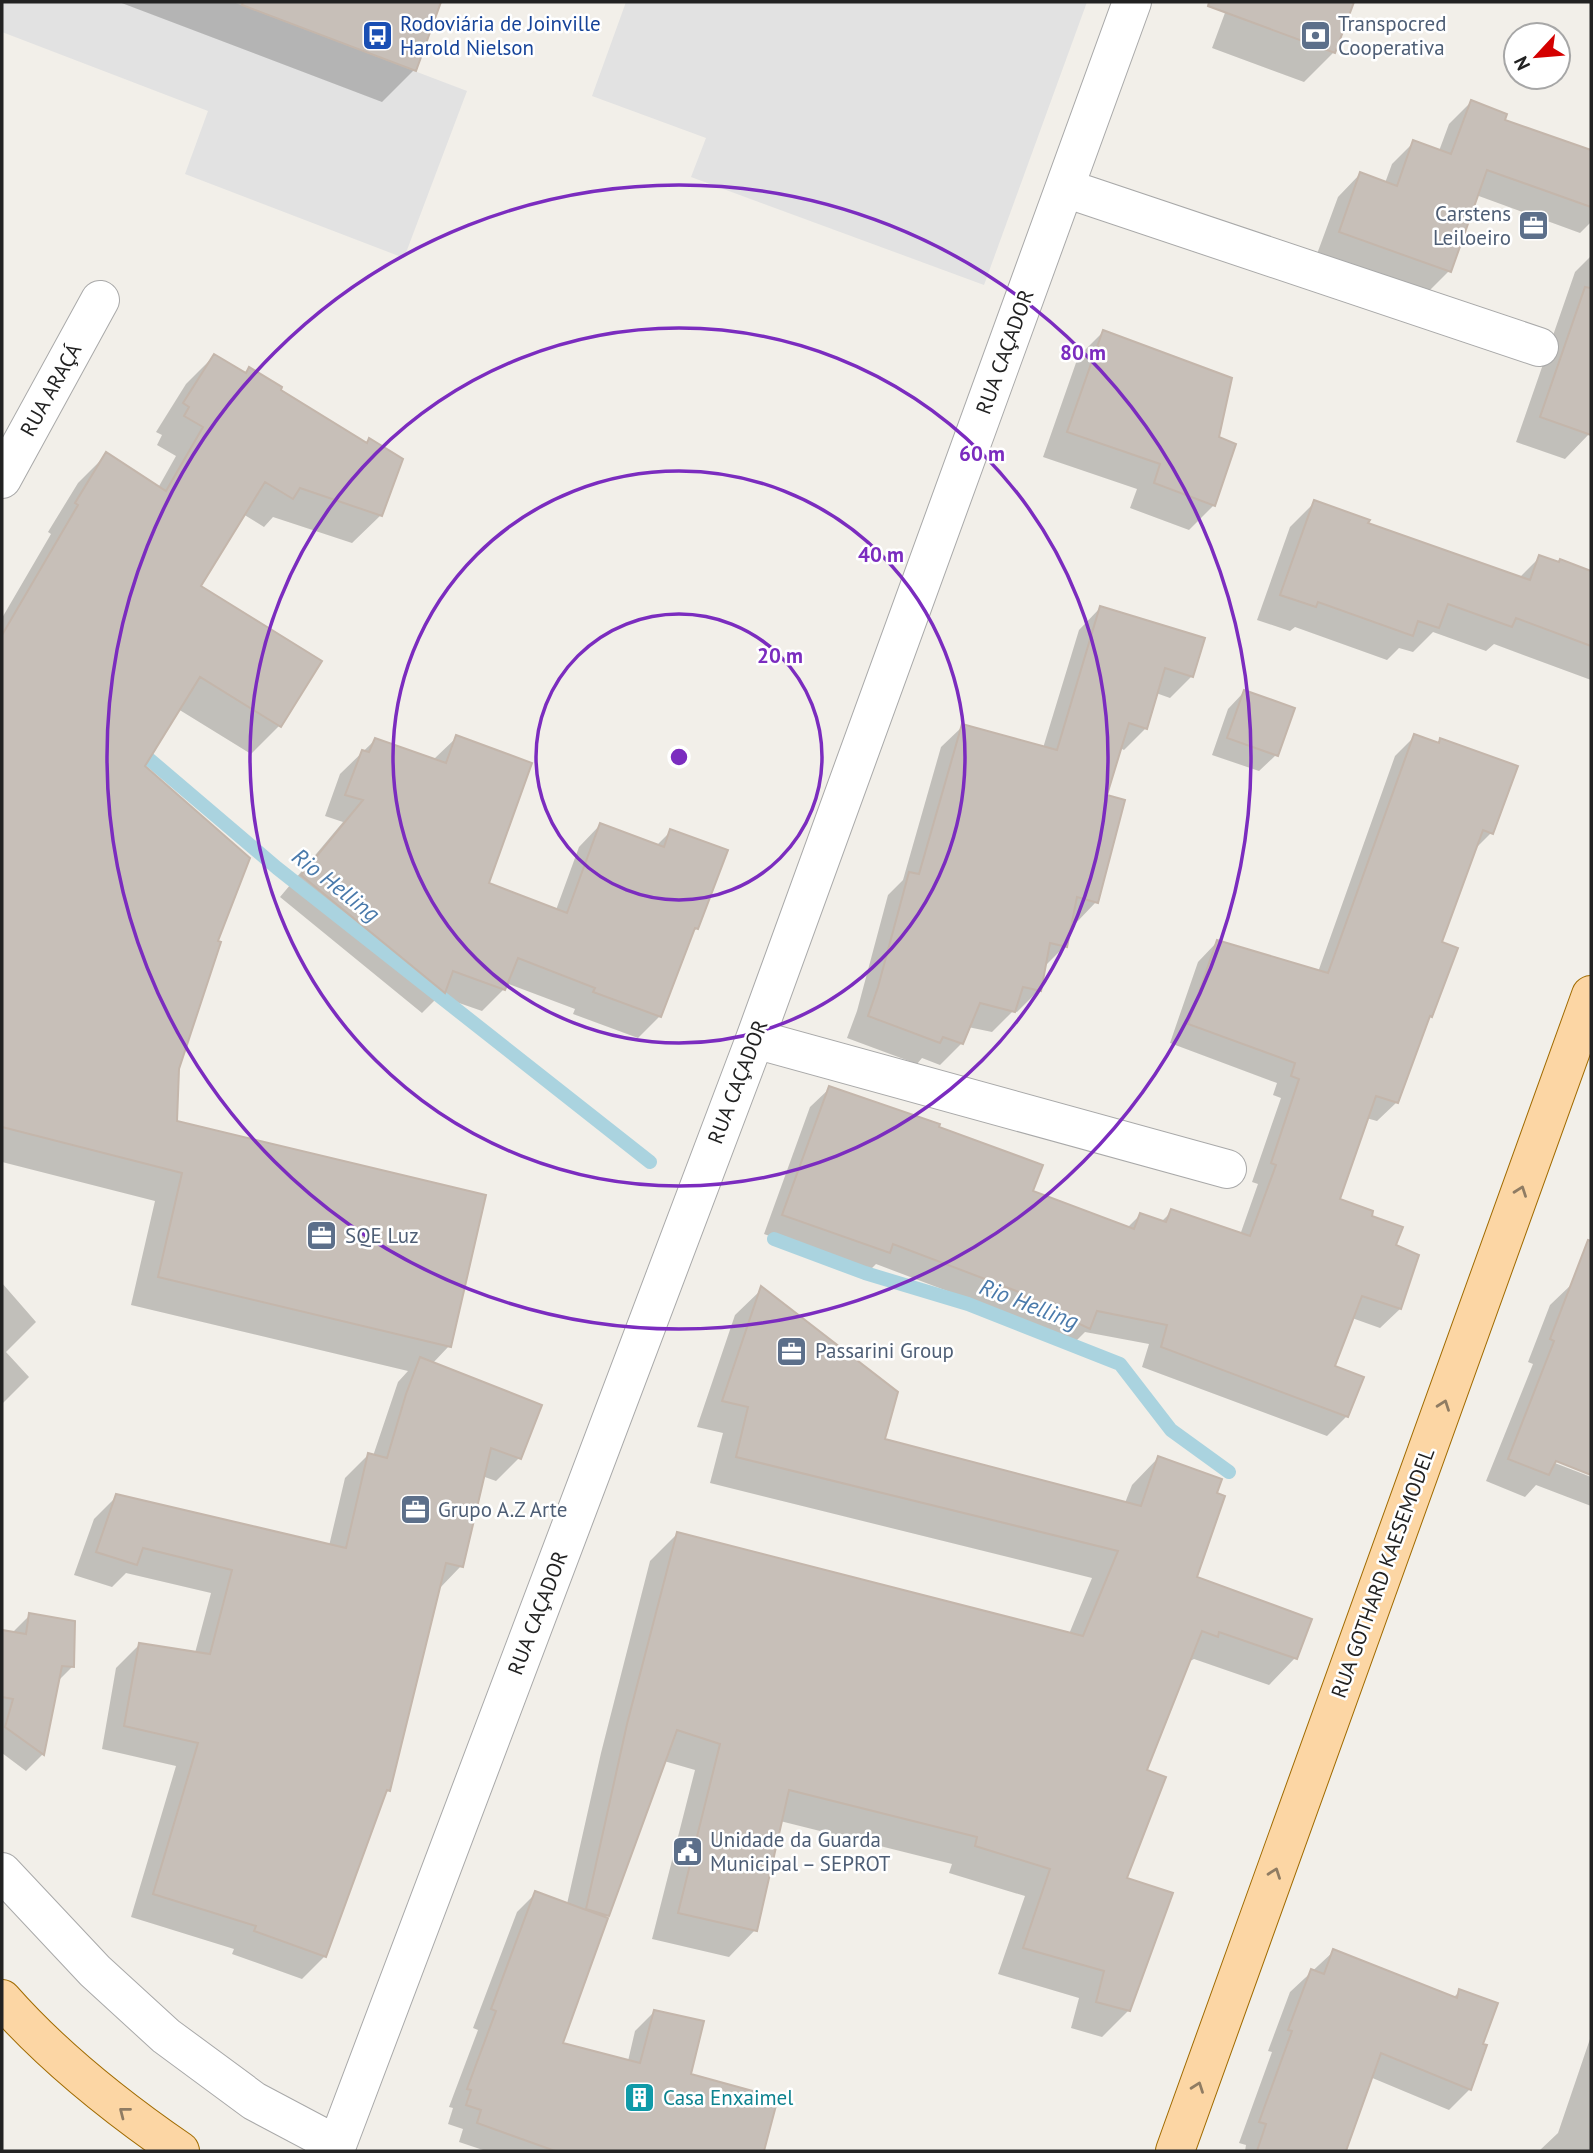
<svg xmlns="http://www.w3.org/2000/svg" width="1593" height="2153" viewBox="0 0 1593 2153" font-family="'PT Sans',sans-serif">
<rect width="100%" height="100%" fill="#f2efe9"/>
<path fill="#e2e2e2" d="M2 2H233L467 91 404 258 185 174 208 111 2 32Z
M626 2H1087L984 285 691 177 706 138 592 96Z"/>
<path fill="#0003" d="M119 2H440L414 70 382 102Z
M1229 2H1352L1334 52 1304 82 1212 48Z
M1471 102 1503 121 1591 152V222L1580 233 1476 195 1449 271 1427 293 1317 254 1338 197 1360 174 1385 183 1392 164 1414 142 1439 151 1449 124Z
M1591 256V432L1565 459 1516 442 1575 272Z
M1103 332 1217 438 1214 505 1189 530 1130 508 1137 489 1043 457 1078 357Z
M214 356 244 374 250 369 279 391 365 444 369 440 381 515 352 543 273 517 264 527 243 514 198 587 319 662 279 726 251 754 178 709 143 766 216 942 178 1069 175 1123 449 1346 432 1364 539 1406 519 1458 496 1481 482 1476 461 1566 438 1590 389 1790 382 1796 325 1956 302 1979 232 1954 234 1949 131 1917 176 1766 102 1749 116 1668 139 1645 195 1653 211 1593 126 1573 112 1587 74 1575 94 1519 117 1496 329 1546 345 1478 368 1455 373 1456 398 1382 408 1371 131 1305 155 1201 2 1162V618L51 534 48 532 78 483 106 455 158 488 176 456 157 445 162 435 156 432 186 384Z
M1315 502 1366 525 1519 578 1540 557 1558 564 1560 561 1591 573V680L1494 644 1486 651 1433 632 1413 652 1399 648 1387 660 1295 627 1290 631 1257 620 1290 527Z
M1100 608 1192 676 1170 698 1156 693 1146 728 1124 750 1120 748 1105 797 1096 902 1075 924 1070 922 1065 946 1044 967 1039 990 1017 1012 1013 1011 992 1032 968 1027 962 1043 940 1065 922 1058 917 1064 847 1038 857 1011 888 895 903 880 941 747 963 726 1043 748 1079 630Z
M1244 692 1276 755 1259 771 1212 755 1228 709Z
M1415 736 1436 744 1440 740 1491 833 1474 850 1439 943 1431 1016 1426 1021 1397 1102 1377 1121 1366 1118 1337 1200 1369 1217 1394 1246 1400 1309 1380 1328 1352 1318 1333 1367 1347 1416 1327 1436 1142 1367 1149 1344 1085 1332 1069 1348 1006 1318V1316L1000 1313V1311L876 1264 869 1271 764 1234 810 1107 830 1088 936 1128 1031 1192 1127 1228 1140 1215 1161 1222 1172 1211 1240 1235 1258 1184 1252 1182 1281 1098 1273 1095 1277 1083 1170 1043 1198 962 1217 942 1318 972 1395 756Z
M456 738 487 884 556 910 579 847 600 825 656 846 671 831 697 928 691 934 660 1016 638 1038 573 1014 575 1009 506 983 504 989 482 1011 439 996 422 1013 280 897 343 822 325 816 340 774 375 740 434 759Z
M2 1283 36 1322 6 1352 29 1377 2 1404Z
M1573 1283 1591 1289V1473L1548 1457 1547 1460 1591 1477V1506L1536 1485 1525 1497 1486 1481 1533 1364 1528 1362 1550 1305Z
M762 1289 883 1440 1125 1503 1132 1485 1158 1458 1194 1578 1295 1658 1269 1685 1194 1659 1188 1662 1145 1771 1125 1879 1129 2010 1102 2037 1071 2028 1079 1998 998 1974 1025 1896 949 1873 952 1864 780 1821 755 1930 729 1957 652 1939 695 1770 664 1761 608 1915 604 1918 560 2044 628 2061 635 2031 654 2012 688 2075 775 2099 762 2151H486L459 2142 463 2129 448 2124 453 2108 449 2107 478 2030 473 2028 517 1912 536 1893 567 1904 601 1753 650 1561 677 1534 1069 1634 1092 1578 710 1483 723 1433 697 1427 735 1315Z
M30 1615 72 1667 57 1682 43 1754 26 1771 2 1753V1632L12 1633Z
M1334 1951 1453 1998 1460 1991 1481 2045 1470 2089 1449 2110 1370 2077 1344 2151H1245L1246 2145 1239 2143 1272 2052 1268 2051 1290 1992Z
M1591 2036V2151H1539L1558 2133Z"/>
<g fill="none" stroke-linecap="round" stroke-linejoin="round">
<path stroke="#aad3df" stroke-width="14" d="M136 748 277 868 650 1162
M774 1239 865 1273 968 1304 1120 1364 1171 1430 1229 1472"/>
</g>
<path fill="#c7bfb8" stroke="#c4b6ab" stroke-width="2" d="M243 2H441L416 71 242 5Z
M1209 2H1354L1335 53 1208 6Z
M1471 100 1507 114 1505 120 1591 150V207L1487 170 1451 272 1339 232 1360 172 1397 186 1413 140 1451 154Z
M1585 287 1591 288V435L1540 417Z
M1103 330 1232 378 1219 437 1236 444 1215 506 1154 483 1160 464 1067 432Z
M214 354 246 373 249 367 282 387 281 390 367 443 369 438 403 459 382 516 300 488 293 499 265 482 201 586 322 661 281 727 200 677 145 766 250 858 218 941 221 942 179 1069 177 1121 486 1195 451 1347 158 1277 182 1173 2 1127V635L78 505 75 503 106 452 166 491 203 427 184 416 189 407 183 403Z
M1314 500 1370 520 1368 523 1530 580 1539 555 1559 562 1560 559 1591 571V646L1516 618 1512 627 1448 604 1439 628 1418 621 1413 636 1318 602 1316 607 1280 595Z
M1100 606 1205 638 1193 677 1165 668 1147 729 1129 723 1107 795 1125 800 1098 903 1077 897 1067 947 1050 943 1041 991 1023 987 1015 1012 980 1003 963 1044 943 1037 940 1043 868 1016 878 987 909 872 919 874 962 724 1057 750Z
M1244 690 1295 708 1278 756 1227 738Z
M1414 734 1439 743 1440 738 1518 766 1493 834 1483 830 1442 942 1458 948 1432 1017 1430 1016 1398 1103 1376 1096 1340 1199 1373 1211 1372 1216 1403 1227 1396 1245 1419 1255 1401 1309 1362 1296 1335 1366 1364 1377 1348 1417 1161 1347 1167 1325 1097 1311 1090 1329 1024 1298 1025 1296 1018 1294 1019 1292 893 1244 890 1253 782 1215 829 1086 940 1124 939 1127 1043 1165 1033 1191 1134 1229 1140 1213 1166 1222 1171 1209 1250 1236 1276 1165 1271 1163 1299 1079 1291 1076 1295 1063 1188 1024 1217 940 1328 973Z
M456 735 532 763 489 883 567 913 600 823 664 847 670 829 728 850 698 929 695 928 661 1017 593 992 595 988 518 958 505 990 453 971 445 993 301 875 363 800 345 795 362 750 369 752 375 738 446 763Z
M1588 1240 1591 1241V1475L1556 1461 1549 1475 1508 1459 1554 1341 1550 1339Z
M761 1286 898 1392 885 1439 1141 1506 1158 1456 1222 1479 1217 1493 1225 1496 1197 1577 1312 1619 1297 1659 1219 1632 1218 1637 1202 1631 1147 1770 1166 1777 1127 1878 1173 1893 1130 2011 1096 2002 1104 1971 1023 1948 1050 1869 975 1846 977 1837 789 1790 757 1931 678 1913 720 1744 677 1730 609 1916 586 1909 627 1724 677 1532 1083 1636 1118 1551 736 1457 748 1407 722 1401Z
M420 1357 542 1405 521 1459 491 1448 463 1567 446 1563 390 1791 387 1790 326 1957 254 1931 256 1926 153 1894 198 1743 124 1726 139 1643 210 1654 232 1570 143 1548 137 1565 96 1552 116 1494 346 1548 368 1453 387 1458 406 1394Z
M29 1613 75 1621 74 1667 62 1666 44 1755 5 1727 13 1699 2 1697V1630L26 1634Z
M535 1891 608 1918 563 2043 640 2063 654 2010 704 2021 691 2074 778 2098 764 2151H555L477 2123 481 2110 466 2105 471 2090 467 2089 496 2011 491 2009Z
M1333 1949 1457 1998 1459 1989 1498 2003 1483 2044 1487 2045 1471 2090 1381 2053 1346 2151H1257L1266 2124 1259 2122 1292 2031 1288 2030 1311 1969 1324 1974Z"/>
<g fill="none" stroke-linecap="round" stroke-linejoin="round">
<defs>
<path id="street" d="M1065 188 1539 347
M2 479 100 300
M755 1039 1227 1169
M2 1872 95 1971 166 2036 254 2101 337 2145
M324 2151 337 2145 755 1039 1132 2"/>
<path id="primary" d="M2 1999C54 2058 116 2107 180 2151
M1175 2151 1591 995"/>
</defs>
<use href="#street" stroke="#a9a9a9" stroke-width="40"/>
<use href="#primary" stroke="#a06b00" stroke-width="40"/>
<use href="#street" stroke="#fff" stroke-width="38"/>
<use href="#primary" stroke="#fcd6a4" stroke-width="38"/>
</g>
<defs><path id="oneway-chevron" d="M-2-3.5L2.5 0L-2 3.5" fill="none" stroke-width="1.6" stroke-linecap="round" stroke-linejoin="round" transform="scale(1.75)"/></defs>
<g stroke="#8f7c63">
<use href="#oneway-chevron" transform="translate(1521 1191) rotate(-70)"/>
<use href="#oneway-chevron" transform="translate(1444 1405) rotate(-70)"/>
<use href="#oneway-chevron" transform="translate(1275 1873) rotate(-70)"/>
<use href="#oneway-chevron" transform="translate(1198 2087) rotate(-70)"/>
<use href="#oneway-chevron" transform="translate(124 2112) rotate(-142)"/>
</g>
<g fill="none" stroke="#7b2cbf" stroke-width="3.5">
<circle cx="679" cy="757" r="143"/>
<circle cx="679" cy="757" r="286"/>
<circle cx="679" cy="757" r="429"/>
<circle cx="679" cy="757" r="572"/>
</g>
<defs>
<symbol id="bus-square" viewBox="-11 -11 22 22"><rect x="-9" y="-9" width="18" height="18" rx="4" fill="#1a4fb4" stroke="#fff"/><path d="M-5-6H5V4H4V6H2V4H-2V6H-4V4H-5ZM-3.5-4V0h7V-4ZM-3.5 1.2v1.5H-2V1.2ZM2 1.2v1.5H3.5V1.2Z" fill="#fff"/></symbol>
<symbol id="bank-square" viewBox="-11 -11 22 22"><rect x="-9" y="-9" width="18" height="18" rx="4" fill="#5c6f8a" stroke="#fff"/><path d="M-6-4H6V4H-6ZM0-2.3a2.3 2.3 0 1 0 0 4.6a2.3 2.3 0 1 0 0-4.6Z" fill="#fff"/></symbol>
<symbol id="office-square" viewBox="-11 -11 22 22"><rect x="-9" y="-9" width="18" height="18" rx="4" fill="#5c6f8a" stroke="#fff"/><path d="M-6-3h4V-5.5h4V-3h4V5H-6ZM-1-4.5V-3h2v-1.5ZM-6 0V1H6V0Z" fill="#fff"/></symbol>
<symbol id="civic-square" viewBox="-11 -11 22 22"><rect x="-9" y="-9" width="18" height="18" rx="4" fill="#5c6f8a" stroke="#fff"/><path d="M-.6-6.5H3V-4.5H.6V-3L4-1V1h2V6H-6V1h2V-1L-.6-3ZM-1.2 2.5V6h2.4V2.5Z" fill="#fff"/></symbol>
<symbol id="building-square" viewBox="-11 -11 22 22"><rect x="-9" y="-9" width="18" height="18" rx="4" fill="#0f9aa8" stroke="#fff"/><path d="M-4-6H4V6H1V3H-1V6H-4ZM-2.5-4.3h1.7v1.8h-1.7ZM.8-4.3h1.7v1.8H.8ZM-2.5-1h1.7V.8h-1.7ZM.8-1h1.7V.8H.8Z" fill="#fff"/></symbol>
</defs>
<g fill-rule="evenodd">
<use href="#bus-square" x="360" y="18" width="35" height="35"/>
<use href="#bank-square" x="1298" y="18" width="35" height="35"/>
<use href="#office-square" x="1516" y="208" width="35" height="35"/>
<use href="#office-square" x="304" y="1218" width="35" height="35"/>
<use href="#office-square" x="774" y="1334" width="35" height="35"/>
<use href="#office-square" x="398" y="1492" width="35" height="35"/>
<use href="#civic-square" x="670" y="1834" width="35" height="35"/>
<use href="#building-square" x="622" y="2080" width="35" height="35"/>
</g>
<g text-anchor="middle" stroke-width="5" stroke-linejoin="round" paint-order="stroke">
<g font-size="21" fill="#164399" stroke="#fff" text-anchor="start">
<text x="400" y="31">Rodoviária de Joinville<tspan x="400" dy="24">Harold Nielson</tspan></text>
</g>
<g font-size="21" fill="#4e5e75" stroke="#fff" text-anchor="start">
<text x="1338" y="31">Transpocred<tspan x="1338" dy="24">Cooperativa</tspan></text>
<text x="1511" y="221" text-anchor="end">Carstens<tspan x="1511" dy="24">Leiloeiro</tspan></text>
<text x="345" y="1243">SQE Luz</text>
<text x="815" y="1358">Passarini Group</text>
<text x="438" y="1517">Grupo A.Z Arte</text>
<text x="710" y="1847">Unidade da Guarda<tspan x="710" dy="24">Municipal – SEPROT</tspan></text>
</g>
<g font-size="21" fill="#222" stroke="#fff">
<text transform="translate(1005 352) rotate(-70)" y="7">RUA CAÇADOR</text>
<text transform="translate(51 390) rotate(-61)" y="7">RUA ARAÇÁ</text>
<text transform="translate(738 1082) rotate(-69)" y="7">RUA CAÇADOR</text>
<text transform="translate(1383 1573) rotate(-70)" y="7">RUA GOTHARD KAESEMODEL</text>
<text transform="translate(538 1613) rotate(-69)" y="7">RUA CAÇADOR</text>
</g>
<g font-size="21" fill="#0d838f" stroke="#fff" text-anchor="start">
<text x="663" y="2105">Casa Enxaimel</text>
</g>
<g font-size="23" font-style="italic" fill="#4a7aab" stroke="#fff">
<text transform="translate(336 885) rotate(38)" y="8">Rio Helling</text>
<text transform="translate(1029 1304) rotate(21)" y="8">Rio Helling</text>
</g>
</g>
<circle cx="679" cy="757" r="10" fill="#7b2cbf" stroke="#fff" stroke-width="3.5"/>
<g font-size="21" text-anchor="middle" font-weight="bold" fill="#7b2cbf" stroke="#fff" stroke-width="5" stroke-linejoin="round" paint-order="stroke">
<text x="1083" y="360">80 m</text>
<text x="982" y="461">60 m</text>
<text x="881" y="562">40 m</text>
<text x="780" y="663">20 m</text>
</g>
<rect width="1593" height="2153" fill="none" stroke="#222222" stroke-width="7"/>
<g transform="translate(1537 56) rotate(244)"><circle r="33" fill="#ffffff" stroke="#a7a7a7" stroke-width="2"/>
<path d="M0-5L12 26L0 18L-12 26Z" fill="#d40000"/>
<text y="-10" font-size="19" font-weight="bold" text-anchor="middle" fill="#222222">N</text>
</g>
</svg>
